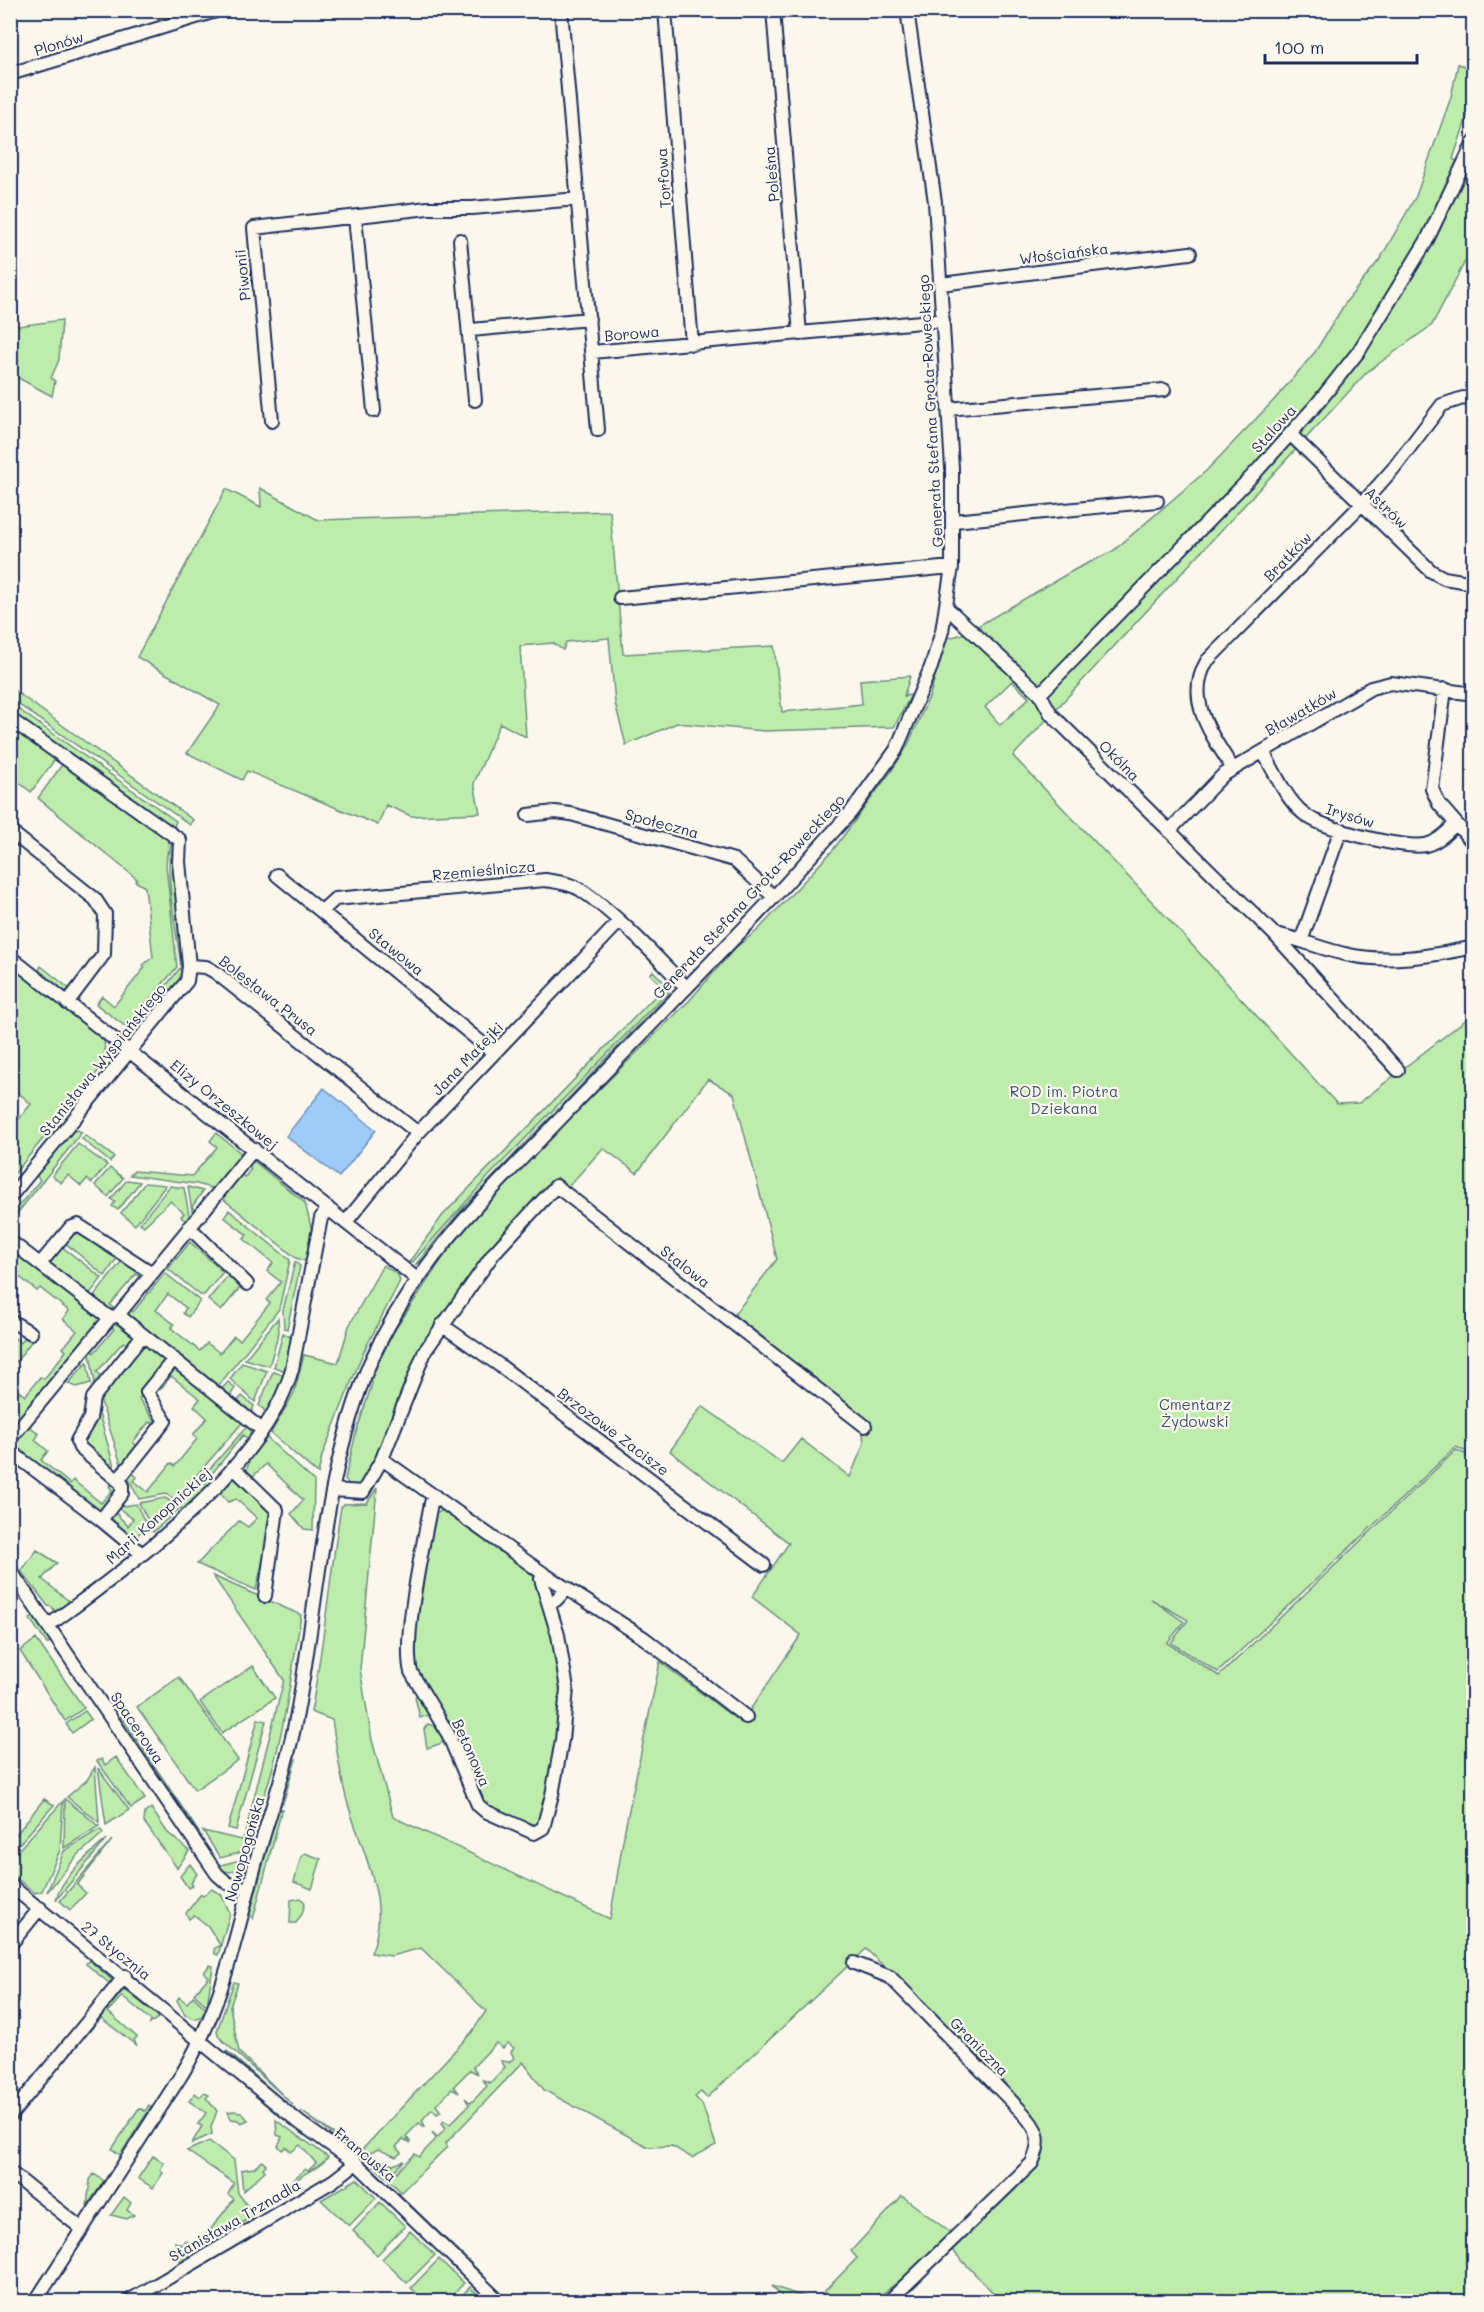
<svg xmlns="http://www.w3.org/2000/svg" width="1484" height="2312" viewBox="0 0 1484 2312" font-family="Mali,sans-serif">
<rect width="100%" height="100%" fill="#fbf7ec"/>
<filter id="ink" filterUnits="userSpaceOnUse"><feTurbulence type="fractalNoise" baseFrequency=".0167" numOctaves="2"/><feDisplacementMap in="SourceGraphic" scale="12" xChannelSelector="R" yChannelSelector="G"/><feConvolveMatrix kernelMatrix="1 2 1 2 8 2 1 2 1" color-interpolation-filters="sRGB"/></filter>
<g filter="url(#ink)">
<path fill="#beedab" stroke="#6c8e84" stroke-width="1.5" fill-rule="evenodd" d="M1473 59V99L1453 159 1473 171V246L1432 325 1367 372 1013 756 1161 911 1337 1104 1359 1103 1473 1014V1455L1456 1447 1218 1672 1171 1643 1188 1620 1151 1599 1184 1622 1167 1643 1219 1676 1456 1450 1473 1458V2301H1001L951 2249 1035 2169C1040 2158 1045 2150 1042 2138 1028 2095 961 2043 931 2008L916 1998 866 1949 707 2098 701 2092 695 2097 702 2104 716 2145 692 2158 672 2146 648 2147 544 2090 523 2062 446 2143 447 2147 401 2192 389 2180 415 2154 419 2157 436 2139 432 2132 438 2137 446 2128 442 2123 444 2121 450 2124 469 2105 465 2098 471 2103 487 2086 483 2080 490 2083 505 2067 501 2061 509 2062 514 2058 511 2052 514 2048 508 2043 503 2048 496 2043 473 2067 478 2074 470 2070 454 2086 459 2093 452 2089 436 2105 441 2112 437 2114 432 2109 422 2120 426 2128 419 2123 406 2136 411 2143 403 2139 396 2147 401 2153 396 2157 378 2149 363 2157 301 2111 360 2152 472 2032 486 2011 421 1948 391 1956 371 1953C394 1899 357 1845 345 1793 339 1769 336 1744 332 1720L311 1712C324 1644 330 1575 341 1507L345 1504 367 1503 377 1488 360 1669 372 1740 393 1817 610 1919 625 1829 660 1662 741 1723 801 1635 752 1597 789 1543 670 1451 702 1406 782 1463 801 1439 850 1477 864 1443 861 1414 734 1315 777 1259 734 1094 708 1079 637 1173 603 1148 568 1187 557 1177 505 1233 458 1297 368 1477 360 1485 351 1488 345 1479 356 1433 372 1384 371 1378 394 1331 456 1238 555 1133 689 1001 735 948 758 930 833 850 890 773 907 747 930 695 945 639 966 633 1074 570 1113 551 1206 471 1275 399 1315 352 1346 302 1380 259 1416 196 1451 97 1458 64 1471 68ZM1012 681 1029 698 1000 725 985 707Z
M11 310 18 326 62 320 59 360 51 378 55 381 52 396 11 374Z
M260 488 318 520 610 511 623 654 774 646 782 712 862 704 860 680 910 676 904 696 911 695 894 727 764 731 677 723 626 745 615 703 609 638 566 642 563 650 553 643 520 646 526 737 500 723 474 783 480 813 411 816 386 805 378 825 247 771 242 780 187 753 220 705 137 657 226 489 261 507Z
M11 688 193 820 190 825 11 699Z
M11 704 176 821 174 827 11 713Z
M10 725 56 758 31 792 11 776Z
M64 762 169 836 166 865 177 967 126 1027 96 1004 102 996 114 1006 145 967 143 965 153 957 145 887 135 881 137 879 38 798Z
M172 839 184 970 182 978 136 1035 130 1031 181 967C177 931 163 874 172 839Z
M11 964 104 1040 105 1054 99 1070 11 1178V1129L31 1104 11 1086Z
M41 966 71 990 62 992 38 973Z
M653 971 670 988 668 991 488 1177 418 1256 412 1263 409 1262 443 1215 658 993 659 983 650 974Z
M670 992 667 999 460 1214 421 1262 415 1265 462 1209Z
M77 1130 82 1132 11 1221V1206L17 1208 40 1180 35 1174 70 1132Z
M216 1133 242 1154 214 1189 197 1184 130 1175 134 1171 192 1176 217 1147 210 1141Z
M85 1135 114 1157 110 1162 82 1139Z
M78 1144 107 1165 92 1183 87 1179 81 1186 68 1175 61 1183 52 1176Z
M250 1158 305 1203 312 1231 309 1262 296 1258 221 1197 239 1173 245 1177 251 1169 245 1165Z
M110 1168 123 1178 108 1197 95 1185Z
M127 1180 140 1182 118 1210 112 1206 115 1202 111 1199Z
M145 1183 166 1185 135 1225 121 1213Z
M170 1186 184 1188 190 1220 188 1223 181 1217 184 1213 170 1201 144 1226 140 1223Z
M188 1187 203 1191 192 1207 197 1212 193 1217Z
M229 1210 290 1260 279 1309 216 1389 125 1315 127 1307 133 1312 165 1273 200 1301 188 1317 183 1313 186 1308 168 1294 156 1310 174 1324 171 1328 200 1351 207 1343 220 1353 234 1336 240 1340 270 1303 266 1300 281 1282 267 1271 273 1263 244 1239 247 1235 224 1217Z
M77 1230 119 1255 105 1276 64 1242Z
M190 1242 223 1272 204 1295H200L168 1269Z
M11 1245 103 1318 17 1424 11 1417V1385L25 1396 40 1377 44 1379 66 1351 63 1348 77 1331 63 1319 69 1311 40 1288 37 1291 11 1270Z
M61 1246 102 1278 88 1296 50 1267 49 1261Z
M124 1258 144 1276 143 1278 136 1274 110 1305 116 1311 110 1313 92 1299Z
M295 1262 300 1266 287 1329 284 1328 283 1310Z
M383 1265 398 1275 400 1281 362 1355 322 1456 318 1474 271 1433 294 1393 304 1355 338 1363 349 1326Z
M230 1273 243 1284 221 1311 208 1300Z
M278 1318 279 1332 269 1366 245 1359Z
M114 1322 134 1337 129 1347 123 1342 97 1372 104 1378 95 1383 89 1348 94 1353 114 1329 109 1324Z
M283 1333 292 1338 286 1371 274 1367Z
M11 1335 21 1343 26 1336 33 1339 11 1369Z
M143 1343 166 1359V1363L139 1399 157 1425 149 1422 133 1442 139 1448 122 1467 99 1396Z
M87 1362 91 1383 77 1387 68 1384Z
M242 1363 267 1371 255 1402 230 1379Z
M173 1367 242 1423 175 1500 166 1494 139 1499 126 1474 129 1470 137 1477 134 1481 148 1492 171 1463 175 1466 197 1439 193 1435 207 1418 194 1406 200 1399 171 1376 160 1390 156 1387Z
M273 1372 284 1375 278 1395 267 1413 259 1405Z
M228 1382 235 1388 230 1396 237 1402 242 1396 254 1406 249 1417 221 1390Z
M96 1403 115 1470 83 1444Z
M26 1423 39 1434 35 1440 48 1451 41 1460 70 1484 73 1480 101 1503 112 1490 109 1486 113 1480 118 1493 100 1514 11 1447Z
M249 1424 252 1428 248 1439 243 1435 206 1481 208 1488 186 1510 180 1508 153 1532 151 1528 178 1505Z
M267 1438 314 1481 313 1530 304 1529 291 1514 303 1500 266 1464 253 1476 246 1472 251 1455Z
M237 1476 269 1507 273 1516 256 1590 197 1564 239 1521 248 1527 257 1518 236 1499 228 1502 220 1493Z
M165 1498 173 1503 150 1524 139 1503Z
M136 1504 147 1526 131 1541 109 1519 113 1510 128 1526 133 1519 117 1507Z
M444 1509 530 1572 536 1580 560 1662 562 1679 561 1726 541 1819 536 1825 530 1826 487 1807 482 1801 447 1724 417 1672 413 1660 415 1626 430 1532H432L435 1515Z
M37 1550 57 1563 42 1579 70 1602 57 1614 52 1607 48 1606 21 1571Z
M213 1576 301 1615C291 1678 283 1744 261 1805 255 1821 247 1835 243 1852L220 1858 203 1831 241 1840 244 1837 284 1680Z
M37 1614 54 1639 47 1644 30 1619Z
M36 1639 84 1708 65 1721 20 1651Z
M253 1666 275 1698 222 1733 200 1702Z
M179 1677 238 1760 195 1790 137 1707Z
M418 1695 430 1711 428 1715 420 1718 415 1697Z
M85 1711 91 1719 72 1733 66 1724Z
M121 1716 202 1837 201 1841 120 1721Z
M258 1719 266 1721 236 1830 228 1828Z
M428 1724 437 1727 445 1742 427 1748 424 1729Z
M116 1757 145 1799 131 1808 97 1761 102 1759 105 1765Z
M296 1759 283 1803 280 1802 292 1760Z
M95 1767 99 1822 67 1797 87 1780Z
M98 1768 129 1810 106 1825Z
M44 1799 54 1805 11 1853V1833L15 1836Z
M65 1799 99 1826 64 1848Z
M63 1801 60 1850 42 1891 35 1893 11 1874V1858Z
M151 1808 167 1832 189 1851 177 1868 144 1822 145 1813Z
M278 1808 282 1809 253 1919 250 1914Z
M100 1829 103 1833 77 1856 47 1892 64 1851Z
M107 1839 56 1900C61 1877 90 1854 107 1839Z
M112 1840 77 1885 86 1893 70 1910 60 1901Z
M305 1853 321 1859 312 1889 294 1882 301 1857Z
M248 1858C242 1871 229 1877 217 1866Z
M190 1864 197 1874 191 1883 193 1885 188 1888 180 1876Z
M211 1889 221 1894 230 1913 218 1955 215 1954 214 1949 220 1945 208 1926 194 1915 189 1919 186 1913 201 1894 203 1896Z
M301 1898 305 1903 302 1914 296 1923H290L291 1900Z
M89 1960 112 1980 109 1983 86 1964Z
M210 1965 213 1966 207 2006 194 1994 209 1977 204 1972Z
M234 1982 238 1983 230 2007 239 2052 293 2105 219 2037 217 2031Z
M124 1989 159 2017 150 2024 151 2020 122 1996 108 2012 137 2037 134 2040 137 2046 101 2018 85 2037 81 2035 100 2011H106Z
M193 1996 206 2009 202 2016 195 2019 185 2015 177 2000 179 1997 187 2003Z
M227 2051 291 2107 289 2108 226 2052Z
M218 2063 334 2153 333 2154 274 2112Z
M195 2093 200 2097 204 2093 209 2095 206 2098 217 2111 211 2127 212 2134 192 2143 202 2126 198 2124 206 2113 189 2101Z
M149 2105 151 2107 120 2155 112 2149 139 2108 145 2111Z
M233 2111 241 2112 248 2120 241 2123 238 2120 231 2119 228 2112Z
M276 2120 328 2157C321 2168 308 2170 299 2178 293 2183 291 2189 284 2192L281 2190 305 2169 308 2171 316 2163 300 2145 291 2152 286 2147 282 2150 278 2146 282 2137 277 2135Z
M209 2141 234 2160 238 2193 254 2215 212 2242 206 2238 208 2229 210 2230 234 2199 228 2194 234 2183 187 2151Z
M153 2156 164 2163 160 2170 163 2173 153 2188 138 2178Z
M377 2158 393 2165 404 2161 387 2178 371 2163Z
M262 2161 266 2165 263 2168 265 2171 243 2191 241 2170 254 2168Z
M371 2167 481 2273 476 2272Z
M94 2174 104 2181 87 2206 90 2180Z
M357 2179 376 2198 349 2226 321 2200Z
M902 2196 951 2233 911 2272 873 2301H786L772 2286 810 2299 821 2295 857 2258 851 2251Z
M124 2197 131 2203 127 2210 134 2215 127 2219 111 2215Z
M380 2202 405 2226 377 2255 353 2231Z
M410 2231 435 2255 407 2283 382 2259Z
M185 2240 192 2245 194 2251 180 2261 175 2242 182 2245Z
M439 2259 464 2283 447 2301H425L411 2288Z
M470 2287 484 2301H456Z
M159 2292 170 2301H142Z"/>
<path fill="#9eccf9" stroke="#6a8dbb" stroke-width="1.5" d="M324 1088 376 1130 339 1177 286 1136Z"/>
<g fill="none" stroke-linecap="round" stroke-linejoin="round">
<defs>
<path id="minor" d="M561 10 598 430
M665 10 692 344
M773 10 800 334
M10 74 219 10
M355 217 374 411
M460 240 475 400
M941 284 1190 253
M471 330 589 319
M592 352 943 320
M948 409 1164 390
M272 421 254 228 428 208H472L578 199
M1290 434 1431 571 1444 578 1474 583
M954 521 1157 501
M620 598 952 567
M947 608 1040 694 1051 714 1274 934 1398 1070
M1445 689 1432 789 1439 804 1474 844
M1040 694 1256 472 1317 404 1359 351 1426 242 1474 142
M10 719 180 840 179 862 189 966 187 981 10 1197
M1263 752C1275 772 1285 798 1303 813 1320 829 1403 849 1426 845 1438 842 1447 833 1455 824
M1233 769C1212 735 1184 700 1207 661L1361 505 1393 469 1442 405 1463 398 1474 400
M528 815 555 812 571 814 734 860 774 897
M10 831 95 899 105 914 104 954 67 1003
M1169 831 1223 775 1371 688 1391 683 1474 694
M277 875 494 1053
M323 910 335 899 545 880C557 882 570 883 581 890 619 916 653 954 685 986
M1274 934C1298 938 1321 949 1345 954 1386 964 1432 956 1474 947
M1301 941 1341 829
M10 957 417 1279
M189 966 206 967 215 972 418 1133
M346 1222 418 1133 619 922
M189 1227 247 1284
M10 1241 110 1318 118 1315 261 1429
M40 1264 70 1228 78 1225 152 1273
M118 1315 254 1149
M10 1320 31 1333
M442 1325 499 1365 764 1565
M10 1439 110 1318
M10 1451 101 1520
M382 1459 425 1351 494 1253 556 1186 865 1426
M233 1467 277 1510 265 1596
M119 1479 165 1421 147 1392 174 1359
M333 1490 363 1492 382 1459 544 1574 644 1638 746 1717
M435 1496 431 1503C424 1542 402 1637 411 1672L448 1734 478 1805 485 1811 534 1833 543 1828 552 1795 562 1740 567 1689 558 1635 541 1579 544 1574
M142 1554 101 1520 122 1493V1484L80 1448 77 1441 90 1418 93 1398 143 1335
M10 1570 217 1874 227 1883 248 1890
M549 1603 556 1600 567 1588
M49 1625C130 1567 266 1466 292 1369L321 1218 328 1208
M10 1885 300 2123 356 2163 500 2302
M10 1945 40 1908
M854 1963 890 1977 1021 2111C1038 2129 1043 2139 1032 2163L888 2302
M10 2116 125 1976
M10 2172 81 2228
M35 2302 182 2074C219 2013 233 1949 251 1880 265 1824 287 1770 297 1713 319 1597 323 1473 370 1363 397 1302 436 1250 481 1201L774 897 851 812 896 750 931 667 942 631 952 567V468L935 202 907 10
M127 2302 333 2181 356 2163"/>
</defs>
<use href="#minor" stroke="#1b2f5e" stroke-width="16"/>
<use href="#minor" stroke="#fbf7ec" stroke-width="12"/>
</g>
</g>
<g text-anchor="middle" stroke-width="4.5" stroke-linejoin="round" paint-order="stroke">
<g font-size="15" fill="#1b2f5e" stroke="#fbf7ec">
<text transform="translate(59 44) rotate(-17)" y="5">Plonów</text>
<text transform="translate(772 174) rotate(-95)" y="5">Poleśna</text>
<text transform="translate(664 178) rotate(-94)" y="5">Torfowa</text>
<text transform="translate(1064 254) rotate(-7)" y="5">Włościańska</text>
<text transform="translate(243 275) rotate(-96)" y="5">Piwonii</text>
<text transform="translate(632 334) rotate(-5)" y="5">Borowa</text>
<text transform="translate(931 411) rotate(-93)" y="5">Generała Stefana Grota-Roweckiego</text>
<text transform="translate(1274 429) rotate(-48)" y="5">Stalowa</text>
<text transform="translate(1386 508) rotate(44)" y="5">Astrów</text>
<text transform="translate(1288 557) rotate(-46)" y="5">Bratków</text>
<text transform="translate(1301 712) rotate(-30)" y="5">Bławatków</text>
<text transform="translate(1119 761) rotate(45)" y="5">Okólna</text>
<text transform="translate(1350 816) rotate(17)" y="5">Irysów</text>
<text transform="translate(662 824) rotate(15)" y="5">Społeczna</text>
<text transform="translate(484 871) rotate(-5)" y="5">Rzemieślnicza</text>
<text transform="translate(749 897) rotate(-47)" y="5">Generała Stefana Grota-Roweckiego</text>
<text transform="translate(396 952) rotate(39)" y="5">Stawowa</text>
<text transform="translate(268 996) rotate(38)" y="5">Bolesława Prusa</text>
<text transform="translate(468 1059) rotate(-46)" y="5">Jana Matejki</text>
<text transform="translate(103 1060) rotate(-51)" y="5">Stanisława Wyspiańskiego</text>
<text transform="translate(224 1105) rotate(39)" y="5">Elizy Orzeszkowej</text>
<text transform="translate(685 1267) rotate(38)" y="5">Stalowa</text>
<text transform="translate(613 1432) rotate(37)" y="5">Brzozowe Zacisze</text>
<text transform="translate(159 1516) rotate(-42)" y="5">Marii Konopnickiej</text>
<text transform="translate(137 1728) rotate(56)" y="5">Spacerowa</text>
<text transform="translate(471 1753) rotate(66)" y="5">Betonowa</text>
<text transform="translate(245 1849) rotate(-74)" y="5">Nowopogońska</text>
<text transform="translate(116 1951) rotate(39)" y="5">27 Stycznia</text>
<text transform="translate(979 2047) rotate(45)" y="5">Graniczna</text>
<text transform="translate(365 2155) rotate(40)" y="5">Francuska</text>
<text transform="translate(235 2221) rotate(-30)" y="5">Stanisława Trznadla</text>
</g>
<g font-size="15" fill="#3c556d" stroke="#fbf7ec">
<text x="1064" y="1097">ROD im. Piotra<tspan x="1064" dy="17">Dziekana</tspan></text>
<text x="1195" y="1410">Cmentarz<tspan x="1195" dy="17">Żydowski</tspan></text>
</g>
</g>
<rect width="1484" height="2312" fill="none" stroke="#fbf7ec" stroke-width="36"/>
<rect x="18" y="18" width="1448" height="2276" fill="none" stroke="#1b2f5e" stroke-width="2" filter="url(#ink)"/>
<path d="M1265 54v9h152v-9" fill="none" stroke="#1b2f5e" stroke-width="3"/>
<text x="1274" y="54" font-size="18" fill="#1b2f5e" stroke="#fbf7ec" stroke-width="4.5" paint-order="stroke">100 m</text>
</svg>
